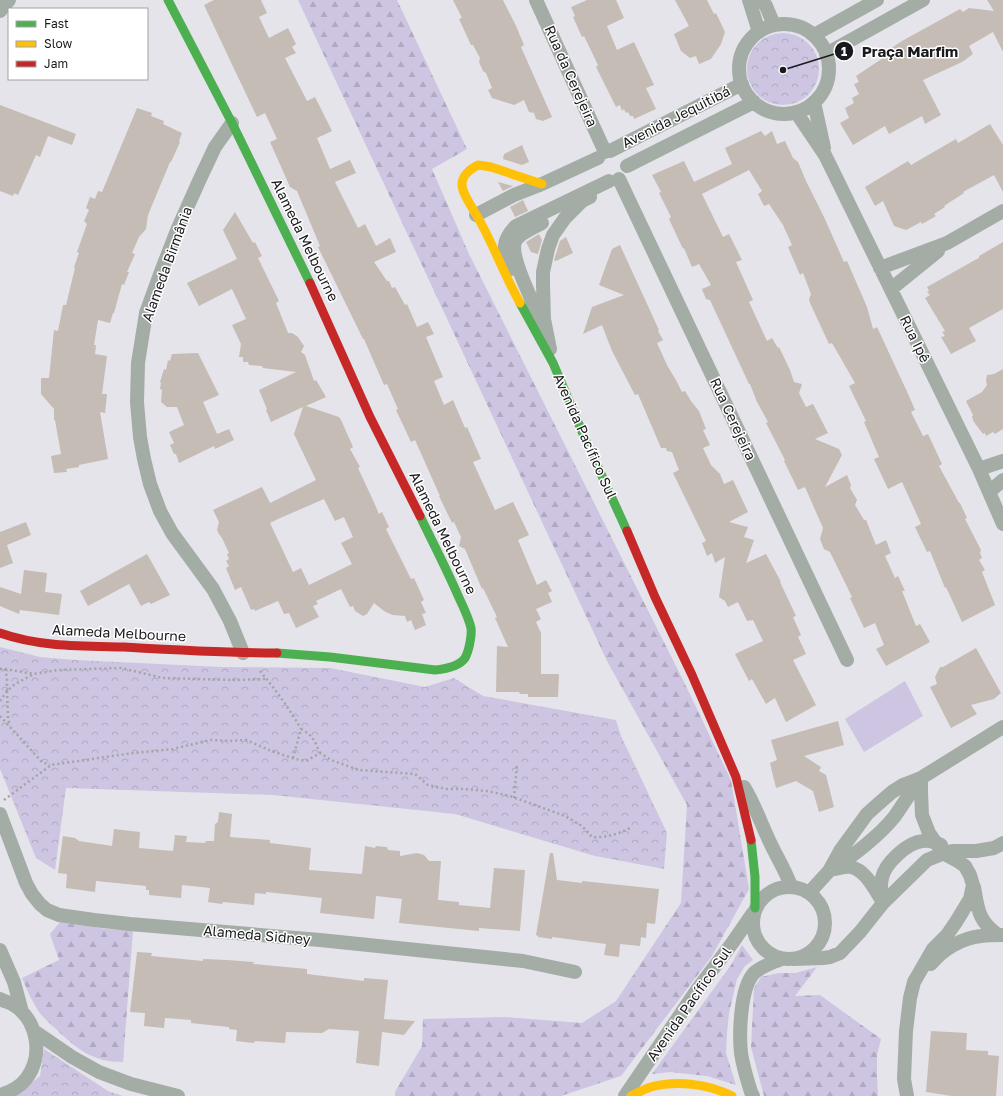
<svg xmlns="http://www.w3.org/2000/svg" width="1003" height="1096" viewBox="0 0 1003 1096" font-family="'Golos Text',sans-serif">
<defs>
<pattern id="forest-firs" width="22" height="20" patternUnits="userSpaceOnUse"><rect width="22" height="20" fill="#cdc5e2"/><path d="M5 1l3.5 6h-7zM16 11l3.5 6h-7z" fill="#afa9c1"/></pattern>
<pattern id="park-crowns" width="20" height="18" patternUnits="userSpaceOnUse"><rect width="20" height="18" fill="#cdc5e2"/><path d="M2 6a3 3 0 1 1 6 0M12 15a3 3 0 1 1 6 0" fill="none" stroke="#afa9c1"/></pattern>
</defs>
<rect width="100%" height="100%" fill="#e5e4ea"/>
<path fill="#cdc5e2" d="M905 681 923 716 864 752 845 719Z"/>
<path fill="url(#forest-firs)" d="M298 0H397L467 149 432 169 469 254 684 682 731 780 749 889 712 956 621 1076 561 1096H395V1092L422 1046 423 1019 505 1017 582 1023 616 1001 681 903 687 805 607 661Z
M60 922 106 929 133 930 123 1062C92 1062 77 1049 56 1029 50 1024 44 1018 39 1012 32 1001 27 990 22 978L59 960 50 934Z
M742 945 753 960 745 966 737 979 729 1013 727 1033 726 1053 736 1085 707 1076 670 1072 652 1074 731 965Z
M817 967 795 996 820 995 881 1039 877 1055V1076L878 1096H764L751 1047 754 988 761 977 779 973H796Z"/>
<path fill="url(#park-crowns)" d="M747 69a36 36 0 1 1 72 0a36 36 0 1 1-72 0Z
M0 647 40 657 76 660 221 667 330 668 425 687 454 678 483 696 616 720 621 736 667 833 664 869 595 856 455 814 273 795 66 788 55 870 36 858 0 769Z
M44 1049 108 1091 123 1096H15L40 1076Z"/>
<path fill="#c4bcb5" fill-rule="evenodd" d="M214 0H261L267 13 259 17 269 38 288 28 296 44 292 47 296 53 285 58 307 101 315 97 332 131 317 138 330 169 350 160 356 173 335 182 358 228 365 224 376 246 390 238 396 252 374 262 387 281H389L392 288 395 287 405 305 407 304 417 327 428 322 434 334 426 337 443 377 434 381 444 405 453 400 465 428 467 427 481 459 473 462 495 510 513 502 529 535 518 540 537 585 546 580 552 591 548 593 552 602 536 609 541 619 536 622 541 633V674H559L558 697H528V694H520L519 692H496L497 646 508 647 495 618 497 617 483 588 482 589 465 549 459 546 461 537 454 522 452 523 439 496H440L415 440 411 442 396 410 398 409 387 384 384 385 364 339H363L318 247 320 246 297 191 290 187 270 142 277 139 265 113 257 117 219 37 204 5Z
M453 0H503L516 26 524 45 521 47 552 117 543 121 536 119 534 113 529 112 524 100 514 105 492 98 488 90 492 88 486 73 483 71 479 62 480 58 473 45H471L459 19 462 18Z
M587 0H616L624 18 607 26 617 50 634 42 654 85 646 88 656 109 634 119 633 116H630L628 112 626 113 624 109 622 111 620 105 616 107 596 67 598 65 584 36 582 37 573 17 575 16 571 7Z
M675 0H707L714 14 716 13 725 32 721 44 711 59 699 64 696 56 690 58 681 51 674 34 689 26Z
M987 0H1003V52L993 32 969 46 973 54 962 62 923 80 941 115 925 124 922 116 889 134 885 126 853 145 840 123 849 118 845 108 854 103 852 98 859 94 854 84 859 82 856 76 883 58 881 55 902 41 960 9 963 12 969 8 994 11Z
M0 105 76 134 72 145 48 136 40 157 36 155 18 195 14 193 13 196 0 191Z
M137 108 152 113 151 116 164 121 163 124 182 133 179 141 180 142 171 162H170L148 215 146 229 139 237 132 253 135 254 127 272H129L124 285 122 284 114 313H113L110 323 98 320 94 345H96L95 354 107 356 102 394H107L105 413 100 412 108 459 79 465V467L66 469 67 472 54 473 51 456 61 454 55 420H54V409L41 394V378H49L54 330 58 331 63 305H66L75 268 74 267 79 253 77 252 87 224 84 221 89 210 86 208 90 197 95 199 98 191 102 192Z
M990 124 1003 145V192L994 175 963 192 964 193 944 206 945 207 934 214 936 216 922 224 921 222 906 230 894 226 883 201 875 206 865 187 908 161 911 165 956 139 958 143Z
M761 131 765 136 772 131 777 144 785 141 793 158 798 162 806 181 824 217 844 262 847 261 867 307 873 329 877 327 909 396 915 410 911 412 923 436 928 434 942 464 939 466 959 503H960L967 518 965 519 981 550 980 553 982 558 979 560 985 570 982 572 995 605 962 622 946 587 945 588 930 551 927 552 915 527 921 524 902 482 888 489 874 459 879 457 864 422 866 421 849 386 855 383 832 343 829 344 810 303 809 299 811 294 803 273 800 275 788 247 792 245 783 225 769 204 764 206 758 194 762 191 749 170 702 194 723 237 729 234 742 260 736 262 753 300 749 302 767 341 772 338 778 348 779 347 790 370 794 382 802 384 799 393 806 407 813 404 828 433 815 439 839 449 842 455 825 487 847 475 851 485 850 488 857 500 855 505 864 520H866L876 545 886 540 891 553 885 556 895 578 898 576 905 591H902L916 626 920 624 930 642 886 666 876 649 884 645 875 623 864 628 850 598 852 597 830 552 824 549 820 539 823 528 805 487 798 490 784 461 785 460 766 423 768 422 757 402 750 384H749L710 300 706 299 702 289 711 285 699 264 692 267 684 248 683 249 669 219 671 217 659 193 661 192 652 175 684 161 694 182 732 164 725 148Z
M522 145 529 162 522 165 503 159 504 154Z
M498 182 513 186 503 191Z
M523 200 528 211 515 217 510 207Z
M235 212 253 243 255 242 262 256 258 258 279 301 276 303 288 333H292L298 337 304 346 301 352 305 355 314 381 316 380 326 397 306 406 339 417 341 420 353 447 350 449 360 467 358 468 372 498 379 514 382 512 389 527 386 529 411 579 414 578 424 600 421 602 426 613 422 614 426 625 415 630 411 620 407 622 405 616 393 615 388 613 384 611 374 603 367 614 363 616 355 611 353 606 350 607 341 589 316 601 318 604 313 606 319 617 296 628 289 613 284 614 278 601 255 611 254 609 251 610 241 587 235 590 226 568 229 566 226 561 229 559 227 554 229 553 222 538 219 534 217 530 219 522 213 510 262 487 270 503 316 480 294 434 303 407 271 422 266 410 267 409 259 390 296 372 263 368 262 366 249 365 248 362H243V357H239L241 344 232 325 246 319 232 289 199 306 187 283 237 259 223 230ZM324 499 335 521 344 517 353 537 341 543 352 564 309 585 301 568 293 572 270 523 278 519Z
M539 234 542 240 538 254 531 252 526 242Z
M566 237 573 253 556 261 554 260 560 241Z
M1003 242V309L969 328 976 341 951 354 941 337 945 336 942 332 945 331 925 298 930 295 927 292 929 291 927 287 975 260 979 258V256Z
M620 245 659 330 658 331 663 340 657 343 667 365 677 382 682 392 685 391 691 401 699 411 706 429 703 430 710 445 703 448 711 465 720 474 724 484 733 480 748 512 729 522 748 527 744 537 754 540 746 563 766 554 781 582H780L796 616 793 617 801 635 798 637 806 654 793 660 816 705 786 722 775 698 766 704 752 679 749 681 735 654 763 641 753 620 747 621 738 602 728 607 725 601 719 597 725 557 715 563 712 553 707 556 702 543 706 541 673 473 679 470 672 452 667 451 666 448H661L638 394 635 395 612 351 602 325 583 334 592 307 624 295 599 285 612 249Z
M198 353 219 395 203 402 217 434 229 429 234 440 215 449 214 446 179 463 176 454H174L170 445 174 443 169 432 184 425 177 407H167L161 402 162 390 160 389 161 383 160 382 164 369 166 370 168 360 170 361 172 354Z
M1003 369V429L995 434 993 432 986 436 985 433 983 434 974 422 972 417 973 415 966 401 982 392 987 385 986 381 987 375 994 374Z
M26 522 31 535 7 545 13 563 0 568V532Z
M147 554 170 595 151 604 149 602 141 606 129 584 88 606 80 591Z
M24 570 47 573 45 592 62 594 59 615 20 610 19 614 0 606V587L21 594Z
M976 648 1001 693 994 699 971 705 977 714 951 728 930 687 937 684 935 677 940 667H943Z
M838 721 844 745 804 756 821 767 819 771 826 775 834 807 819 812 813 791 796 781 776 788 770 763 777 760 771 740Z
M219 812 232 814 230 837 270 840V843L311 848 309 870 362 874 365 846 375 848 376 846 387 847 388 850 400 851V856L417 853 424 855 429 861H441L438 900 459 902V905L490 908 494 868 525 870 520 931 479 928V931L399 923 402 899 376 896 374 919 320 913 322 898 266 892V894L255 893 254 905 223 902 222 904 208 902 210 888 182 885 181 898 149 895V890H146V886L96 881 95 892 66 888 67 874 58 873 63 836 75 838 79 841 112 846 114 829 140 832 139 848 173 851 175 835 187 836 186 842 205 843 206 841H214L215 824 218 822Z
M550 853H553L557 880 582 883V881L659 889 655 924 647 923 646 938 641 937 640 946 620 944 619 957 604 955 606 944 552 937V939L538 937V936L536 935Z
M137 952 152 953 151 956 203 961V959L227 960 254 962 253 964 307 969V974L364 981V978L388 980 384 1019 415 1021 404 1035 382 1032 379 1066 356 1063 359 1031 329 1029 322 1033 286 1032 285 1043 255 1041 254 1043 236 1041 237 1030 229 1029V1027L191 1023V1020L165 1018 164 1028 144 1026 145 1013 130 1012Z
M931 1031 967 1033 966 1050 988 1051V1055L999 1056 996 1096H952L926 1092Z"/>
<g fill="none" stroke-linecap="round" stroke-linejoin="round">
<path stroke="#a1a6a3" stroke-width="2.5" stroke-dasharray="2 3" stroke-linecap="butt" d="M0 669H5L7 678V691
M5 669 34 674
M260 671C275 689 289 708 301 729
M7 691 8 718 10 726
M0 701 7 691 15 684 34 674 58 670 121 668 163 678 234 680 267 679
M0 716 42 762 50 765
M293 758 301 729C313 735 315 742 320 753
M514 798 517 764
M4 800 51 765 133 753 173 749 210 740 230 741 246 740 269 750 295 759 306 761 320 753 331 760 359 770 415 774 428 785 446 789H464L487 791 510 796 565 816 582 826 592 837C606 838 618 834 630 828"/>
<path stroke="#a4ada5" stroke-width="14" d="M536 0 605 152
M749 0 759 32
M762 0 766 6 774 25
M0 11 9 0
M739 69a45 45 0 1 1 90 0a45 45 0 1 1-90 0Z
M814 35 877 0
M826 54 923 0
M814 102 824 148
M796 112 825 155 979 469 1003 524
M232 123 215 147 199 181 178 228 162 269 146 313 138 363 137 402 140 437 144 459 150 484 160 511 172 533 213 589 230 621 243 653
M610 151 742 84
M627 166 754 102
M619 179 847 660
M476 215 514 195 542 184 598 158
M880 268 947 243 1003 211
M511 269C503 252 501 241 516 226L609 181
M891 289 938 251
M540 325C537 317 535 309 532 301 527 288 510 256 515 242 518 234 535 227 542 223
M550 349 544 319 543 284V272L548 249 553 235 565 218 582 201 590 197
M979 469 1003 461
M989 492 1003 480
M744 787C754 803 760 821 768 838 775 854 785 869 791 886
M0 814 26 883 32 894 40 904 47 910 59 915 94 920 130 924 320 940 523 961 575 972
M832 869C851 858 881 834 895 816 904 803 912 790 921 778
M835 869C840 868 846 866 851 867 865 870 874 888 881 899
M753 923a36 36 0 1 1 72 0a36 36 0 1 1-72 0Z
M974 887C978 909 978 921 998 935
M809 893 829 871 840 851 867 814 877 805 892 792 903 785 921 778 1003 727
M883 903C881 894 880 886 882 878 885 863 908 842 923 841 929 840 935 842 941 845
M0 950 14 982 22 1012
M793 959 823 958 830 957 840 953 860 932 883 903 927 860 947 852 954 851H976L994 848 1003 843
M931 964C943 949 962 938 981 936 988 935 996 935 1003 935
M0 999C4 1001 8 1002 12 1004 38 1019 44 1056 26 1079 19 1088 10 1092 0 1095
M34 1031 72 1057 99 1072 131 1084 178 1096
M625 1096 697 990 733 942 753 913
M753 1096 751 1092C747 1079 743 1067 741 1053 739 1034 740 988 754 973 762 966 772 963 781 959
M907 1096 904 1079 906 1031 910 998 914 982 933 949 947 935 956 922 970 899 973 885 970 875 965 866 956 860 943 853 929 833 922 815 921 792V778"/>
<path stroke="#4caf50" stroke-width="9" d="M168 0 232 123 310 283
M520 303 553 363 586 441 627 531
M277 653 330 657 435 670C445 669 459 667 465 658 469 651 472 635 471 628 468 615 461 603 456 591 445 566 432 541 420 516
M751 840 755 877V908"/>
<path stroke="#ffc107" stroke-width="9" d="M520 303C503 273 492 240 474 211 470 204 461 191 462 183 463 174 471 169 478 165L491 167 542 184
M631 1096C638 1093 644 1089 651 1087 677 1080 709 1084 732 1096"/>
<path stroke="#c62828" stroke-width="9" d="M310 283 370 417 420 516
M627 531 655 597 692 675 736 777 751 840
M0 633C39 647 83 646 124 647 175 650 226 653 277 653"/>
</g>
<g text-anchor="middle" stroke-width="3" stroke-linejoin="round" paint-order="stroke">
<g font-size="14" fill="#1a191d" stroke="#fff">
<text transform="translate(571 76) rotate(66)" y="5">Rua da Cerejeira</text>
<text transform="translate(676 117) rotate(-27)" y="5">Avenida Jequitibá</text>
<text transform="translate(305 240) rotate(64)" y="5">Alameda Melbourne</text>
<text transform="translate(167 264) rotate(-70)" y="5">Alameda Birmânia</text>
<text transform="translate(915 339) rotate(64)" y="5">Rua Ipê</text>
<text transform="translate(733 419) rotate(65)" y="5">Rua Cerejeira</text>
<text transform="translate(585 436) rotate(66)" y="5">Avenida Pacífico Sul</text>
<text transform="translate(443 533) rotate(64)" y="5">Alameda Melbourne</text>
<text transform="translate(119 633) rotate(3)" y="5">Alameda Melbourne</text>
<text transform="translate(257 935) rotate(5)" y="5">Alameda Sidney</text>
<text transform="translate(689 1004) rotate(-55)" y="5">Avenida Pacífico Sul</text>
</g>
</g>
<path fill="none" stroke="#1a191d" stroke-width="1.5" d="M783 70L844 51"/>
<g fill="#1a191d" stroke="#fff" stroke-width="1.5">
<circle cx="783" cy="70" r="4"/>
<circle cx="844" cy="51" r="10"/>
</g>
<g font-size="12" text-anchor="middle" font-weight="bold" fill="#fff">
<text x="844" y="56">1</text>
</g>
<g font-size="15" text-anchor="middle" font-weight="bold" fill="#1a191d" stroke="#fff" stroke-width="3" stroke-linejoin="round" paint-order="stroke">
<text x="910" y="57">Praça Marfim</text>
</g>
<rect x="8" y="8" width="140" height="72" fill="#ffffff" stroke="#a3a3a5"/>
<rect x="16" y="21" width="20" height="6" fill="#4caf50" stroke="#a3a3a5"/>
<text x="44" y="28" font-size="12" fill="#1a191d">Fast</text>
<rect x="16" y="41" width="20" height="6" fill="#ffc107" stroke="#a3a3a5"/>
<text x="44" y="48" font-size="12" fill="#1a191d">Slow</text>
<rect x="16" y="61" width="20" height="6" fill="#c62828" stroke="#a3a3a5"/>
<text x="44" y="68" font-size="12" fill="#1a191d">Jam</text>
</svg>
